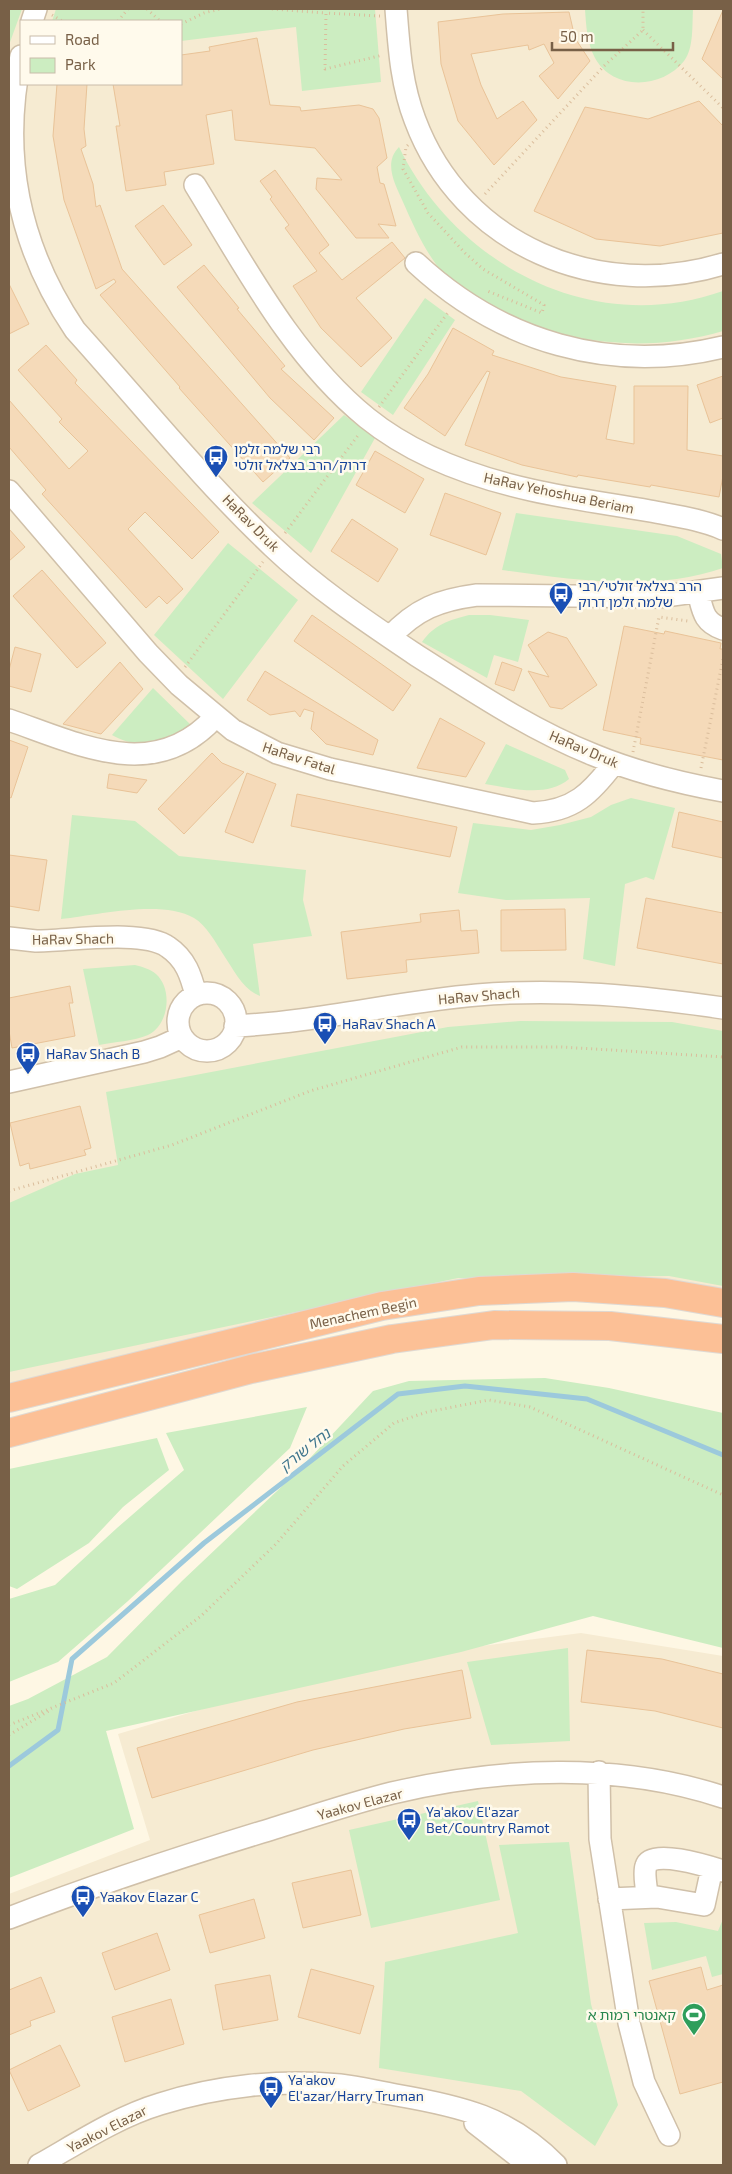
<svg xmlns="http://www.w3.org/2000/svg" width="732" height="2174" viewBox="0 0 732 2174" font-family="'Exo 2','Noto Sans Hebrew',sans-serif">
<rect width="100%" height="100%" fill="#fef7e4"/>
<path fill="#f6ebd2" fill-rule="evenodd" d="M9 9H723V1312L477 1293 9 1383ZM21 21H181V84H21Z
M581 1633 723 1656V2165H9V1894L150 1840 118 1734 259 1692 444 1651Z"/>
<path fill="#ccedc1" d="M9 9H22L9 45Z
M56 9H375L381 82 302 91 296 27 181 41V21H52Z
M585 9H693C692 25 694 48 684 61 662 89 613 91 595 58 587 43 586 25 585 9Z
M399 147C457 266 593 337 723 291V331C638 356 546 343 473 294 464 288 452 282 444 274 426 254 414 227 403 202 395 184 383 163 399 147Z
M425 298 455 320 393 415 361 392Z
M344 415 375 438 311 553 252 503Z
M516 513 677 536 721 554 723 568C654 592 573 580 502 570Z
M228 543 298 600 223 699 154 635Z
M469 615H490L529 620 518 662 494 655 487 678 422 642C434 625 449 620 469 615Z
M153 688 193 727C167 742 139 751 112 735Z
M506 744 565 770 569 779C547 798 511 788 485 784Z
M631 798 675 808 654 880 646 877 625 884 615 966 583 959 590 898 506 900 458 893 473 823 531 830 560 825 591 817 611 805Z
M72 815 135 821 179 856 306 870 303 900 312 936 253 944 260 996C242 989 234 970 223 954 216 943 206 925 194 918 162 899 97 915 61 919Z
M135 965C143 967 150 969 156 974 173 989 169 1025 148 1035 134 1041 114 1042 99 1045L83 969Z
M520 1021 672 1022 723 1031V1286L669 1276 458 1278 9 1372V1203L75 1174 118 1165 106 1092 448 1027Z
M545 1378 609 1388 723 1413V1648L593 1616 461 1652 106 1731 134 1829 9 1878V1706L28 1699 107 1657 182 1581 295 1474 373 1391 409 1381Z
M307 1407 290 1448 128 1601 58 1662 9 1682V1599L55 1585 117 1528 184 1470 166 1433Z
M157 1438 169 1470 123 1507 89 1543 17 1589 9 1586V1469Z
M568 1648 570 1741 491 1745 467 1662Z
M478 1801 500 1900 371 1928 349 1830Z
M569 1842 591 2004 618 2105 595 2146 521 2091 379 2068 385 1962 518 1933 499 1845Z
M723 1919V1974L712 1977 706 1956 652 1970 644 1923 676 1922 718 1931Z"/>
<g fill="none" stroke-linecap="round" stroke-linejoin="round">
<path stroke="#9cc9dc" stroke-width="5" d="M9 1766 58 1730 72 1659 204 1543 398 1394 465 1386 587 1399 723 1455"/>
</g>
<path fill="#f5dab9" stroke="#e9c398" d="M723 10V79L702 59Z
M569 12 575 38 590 61 558 99 539 76 554 63 544 44 529 50 528 45 471 54 481 85 497 119 523 101 537 120 494 165 458 121 441 64 438 22 503 14Z
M257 38 270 105 300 107 301 111 359 105 373 109 379 118 387 158 377 167 380 183 384 184 396 226 378 224 389 238H356L316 189 317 178 342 180 315 148 235 140 232 110 206 115 214 164 164 172 166 185 126 191 116 126H120L113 84H181V55L210 51 209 47Z
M57 84H87L84 129 86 146 81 149 93 184 96 207 100 205 122 269 290 458 263 482 179 388 180 387 100 295 116 282 114 279 96 289 64 200 53 136Z
M699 101 723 126V233L660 246 596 239 534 211 585 107 648 119Z
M275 170 329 245 319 253 342 280 392 242 405 258 356 298 392 338 361 367 321 328 293 286 317 271 285 228 289 225 270 199 272 197 260 181Z
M163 205 192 245 164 265 135 226Z
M204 265 239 308 237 309 285 366 281 369 334 418 314 440 270 398 177 287Z
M9 284 29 324 9 334Z
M453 328 494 351 492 355 561 377 616 386 606 439 634 444V386H688L687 450 723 456V476L719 497 651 485 650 487 578 475 577 477 522 465 465 445 490 372 487 371 445 436 404 408 428 374Z
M46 345 77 380 75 383 219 532 192 559 145 512 128 529 183 589 167 604 159 596 146 608 42 494 46 490 9 447V400L69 469 88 451 59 422 62 419 18 370Z
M723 376V418L710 423 697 385Z
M375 451 424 479 405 513 356 485Z
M445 493 501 513 486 555 430 535Z
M352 519 398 549 378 582 331 551Z
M9 529 25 547 9 561Z
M42 570 106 643 77 668 13 596Z
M312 615 411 685 393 711 294 641Z
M624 626 664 634 665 631 721 643 720 649H723V760L640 744 641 738 603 730Z
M548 632 567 638 597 685 562 709 550 707 528 671 549 677 528 645Z
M15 647 41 654 31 692 9 686V670Z
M120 662 143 689 101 734 63 724Z
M502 662 522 669 514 691 495 684Z
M265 671 378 740 373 755 326 744 311 729 314 712 304 709 300 717 295 711 270 715 247 700Z
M440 718 485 743 466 777 417 768Z
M9 740 28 747 11 798 9 797Z
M212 753 222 763 244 772 184 834 158 809Z
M247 773 276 784 253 843 225 832Z
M109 774 147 780 137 793 107 788Z
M297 794 457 827 450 857 291 826Z
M679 812 723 822V858L672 847Z
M9 855 47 860 39 911 9 906Z
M646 898 723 913V964L637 948Z
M565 909 566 950 501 951V910Z
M459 910 461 931 477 930 479 953 406 960 407 972 347 979 341 932 421 922 420 914Z
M70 986 73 1003H69L75 1036 12 1048 9 1031V998Z
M80 1106 91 1148 84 1150 86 1155 30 1169 29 1163 20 1166 10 1123Z
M587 1650 662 1659 723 1674V1728L655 1711 581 1702Z
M462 1670 471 1718 404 1729 313 1750 152 1798 137 1748 297 1702Z
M351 1870 361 1915 303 1928 292 1883Z
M254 1899 265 1938 210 1953 199 1915Z
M157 1933 170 1970 115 1990 102 1953Z
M701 1967 707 1990 723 1985V2082L680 2094 649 1981Z
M311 1969 374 1986 360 2034 298 2017Z
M270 1975 278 2020 223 2030 215 1985Z
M41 1977 55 2012 30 2021 31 2026 9 2035V1990Z
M171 1999 184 2044 125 2062 112 2017Z
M60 2045 80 2086 28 2111 9 2070Z"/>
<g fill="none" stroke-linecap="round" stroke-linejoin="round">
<defs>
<path id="minor" d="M396 9C399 47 401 84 415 120 462 246 599 302 723 264
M32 21 36 9
M21 56C0 155 19 247 75 330 140 402 202 480 273 547 316 588 367 622 416 655 473 691 531 730 594 755 635 772 680 783 723 791
M195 185C245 266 292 357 367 418 414 456 473 477 531 490 571 499 611 504 650 511 675 516 700 519 723 529
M416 263C501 342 610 374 723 347
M9 491 148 653 179 685 233 730 277 753 330 769 533 813C574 811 591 793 614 763
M698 592C703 611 703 622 723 629
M390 637C416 609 439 600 477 595L658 597 723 588
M9 720C79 744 155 784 215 717
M9 938C18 939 27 940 36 941 68 941 144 929 168 947 186 959 191 976 196 995
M178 1022a29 29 0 1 1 58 0a29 29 0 1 1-58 0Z
M235 1026C317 1022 396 1002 477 995 560 988 641 996 723 1008
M9 1082 144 1052 160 1047 182 1037
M599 1772 600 1839 629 2023 644 2082 669 2135
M647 1897C647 1888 643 1874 646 1866 651 1848 710 1867 723 1871
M609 1899 657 1897 704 1905 712 1868
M9 1918C92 1886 177 1858 262 1832 305 1819 348 1804 392 1793 500 1768 617 1762 723 1797
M475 2123 529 2165
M39 2165C78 2143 117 2117 160 2104 217 2086 281 2079 340 2085 359 2087 378 2092 396 2095 460 2106 509 2117 556 2165"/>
<path id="highway" d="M9 1398 382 1306 479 1291 573 1287 665 1293 723 1303
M9 1433 251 1369 392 1339 494 1325 610 1326 723 1339"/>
</defs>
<use href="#minor" stroke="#d0c0a9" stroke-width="24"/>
<use href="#highway" stroke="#dfd9d3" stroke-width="30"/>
<path stroke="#dabd9c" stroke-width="3" stroke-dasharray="1 4" stroke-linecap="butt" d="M147 9 160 21
M272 9 326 13
M52 15 62 21
M380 16 326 13 325 69 383 55
M118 21 128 9
M181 24 204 13 220 9
M643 30 723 108
M408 145 406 147 403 169 428 213 465 253 483 269 544 305 542 313 485 290
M485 194 604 66 643 30V9
M379 407 449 311
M285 533 359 434
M185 667 263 562
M633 752 659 617 688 621
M701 768 723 659
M9 1191 172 1145 310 1091 462 1047H562L723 1057
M9 1725 114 1683 201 1616 276 1544 343 1466 394 1423 427 1412 489 1400 530 1407 723 1495
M9 1735 52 1709"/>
<use href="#minor" stroke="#fff" stroke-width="21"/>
<use href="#highway" stroke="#fcc096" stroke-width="28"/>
</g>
<defs>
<symbol id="bus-pin" viewBox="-11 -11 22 30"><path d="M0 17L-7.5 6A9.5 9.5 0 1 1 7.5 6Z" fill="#1a4fb4" stroke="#fffaec"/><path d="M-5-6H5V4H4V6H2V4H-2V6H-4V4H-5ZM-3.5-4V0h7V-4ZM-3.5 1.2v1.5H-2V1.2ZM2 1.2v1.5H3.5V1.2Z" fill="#fff"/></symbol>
<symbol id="stadium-pin" viewBox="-11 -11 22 30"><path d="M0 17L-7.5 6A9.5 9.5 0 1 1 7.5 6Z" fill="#2e9e5b" stroke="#fffaec"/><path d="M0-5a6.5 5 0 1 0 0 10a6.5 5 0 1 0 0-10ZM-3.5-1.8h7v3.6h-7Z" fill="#fff"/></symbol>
</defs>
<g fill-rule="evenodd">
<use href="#bus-pin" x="202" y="443" width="28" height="38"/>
<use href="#bus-pin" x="547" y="580" width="28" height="38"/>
<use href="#bus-pin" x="311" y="1010" width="28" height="38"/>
<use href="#bus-pin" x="14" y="1040" width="28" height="38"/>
<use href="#bus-pin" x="395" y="1806" width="28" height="38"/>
<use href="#bus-pin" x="69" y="1883" width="28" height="38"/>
<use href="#stadium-pin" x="680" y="2001" width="28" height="38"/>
<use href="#bus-pin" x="257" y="2074" width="28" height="38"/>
</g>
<g text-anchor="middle" stroke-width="5" stroke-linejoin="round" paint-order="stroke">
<g font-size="14" fill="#164399" stroke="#fffaec" text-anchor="start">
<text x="234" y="454">רבי שלמה זלמן<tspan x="234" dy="16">דרוק/הרב בצלאל זולטי</tspan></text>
<text x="578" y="591">הרב בצלאל זולטי/רבי<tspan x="578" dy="16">שלמה זלמן דרוק</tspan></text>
<text x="342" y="1029">HaRav Shach A</text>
<text x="46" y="1059">HaRav Shach B</text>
<text x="426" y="1817">Ya'akov El'azar<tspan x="426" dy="16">Bet/Country Ramot</tspan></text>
<text x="100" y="1902">Yaakov Elazar C</text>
<text x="288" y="2085">Ya'akov<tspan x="288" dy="16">El'azar/Harry Truman</tspan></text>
</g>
<g font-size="14" fill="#786047" stroke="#fffaec">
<text transform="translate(559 493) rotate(12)" y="5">HaRav Yehoshua Beriam</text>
<text transform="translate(251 523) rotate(45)" y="5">HaRav Druk</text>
<text transform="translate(584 749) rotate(23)" y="5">HaRav Druk</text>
<text transform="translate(299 758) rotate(18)" y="5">HaRav Fatal</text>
<text transform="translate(73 939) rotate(-1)" y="5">HaRav Shach</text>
<text transform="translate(479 996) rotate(-5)" y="5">HaRav Shach</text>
<text transform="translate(363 1313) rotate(-12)" y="5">Menachem Begin</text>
<text transform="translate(360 1804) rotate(-15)" y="5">Yaakov Elazar</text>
<text transform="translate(107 2129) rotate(-27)" y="5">Yaakov Elazar</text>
</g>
<g font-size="14" fill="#27864d" stroke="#fffaec" text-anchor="end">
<text x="676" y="2020">קאנטרי רמות א</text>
</g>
<g font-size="15" font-style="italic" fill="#3f758d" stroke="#fffaec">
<text transform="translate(305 1450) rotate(-38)" y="5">נחל שורק</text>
</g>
</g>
<rect width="732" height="2174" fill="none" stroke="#786047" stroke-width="20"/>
<rect x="20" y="20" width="162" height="65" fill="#fffaec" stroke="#c9bcaa"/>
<rect x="30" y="36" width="25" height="8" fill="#ffffff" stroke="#c9bcaa"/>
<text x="65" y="45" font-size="15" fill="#786047">Road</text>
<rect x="30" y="58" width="25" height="15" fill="#ccedc1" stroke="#c9bcaa"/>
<text x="65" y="70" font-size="15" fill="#786047">Park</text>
<path d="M552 42v8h121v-8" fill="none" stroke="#786047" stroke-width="2.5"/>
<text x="560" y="42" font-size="15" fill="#786047" stroke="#fffaec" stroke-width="4" paint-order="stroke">50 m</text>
</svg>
